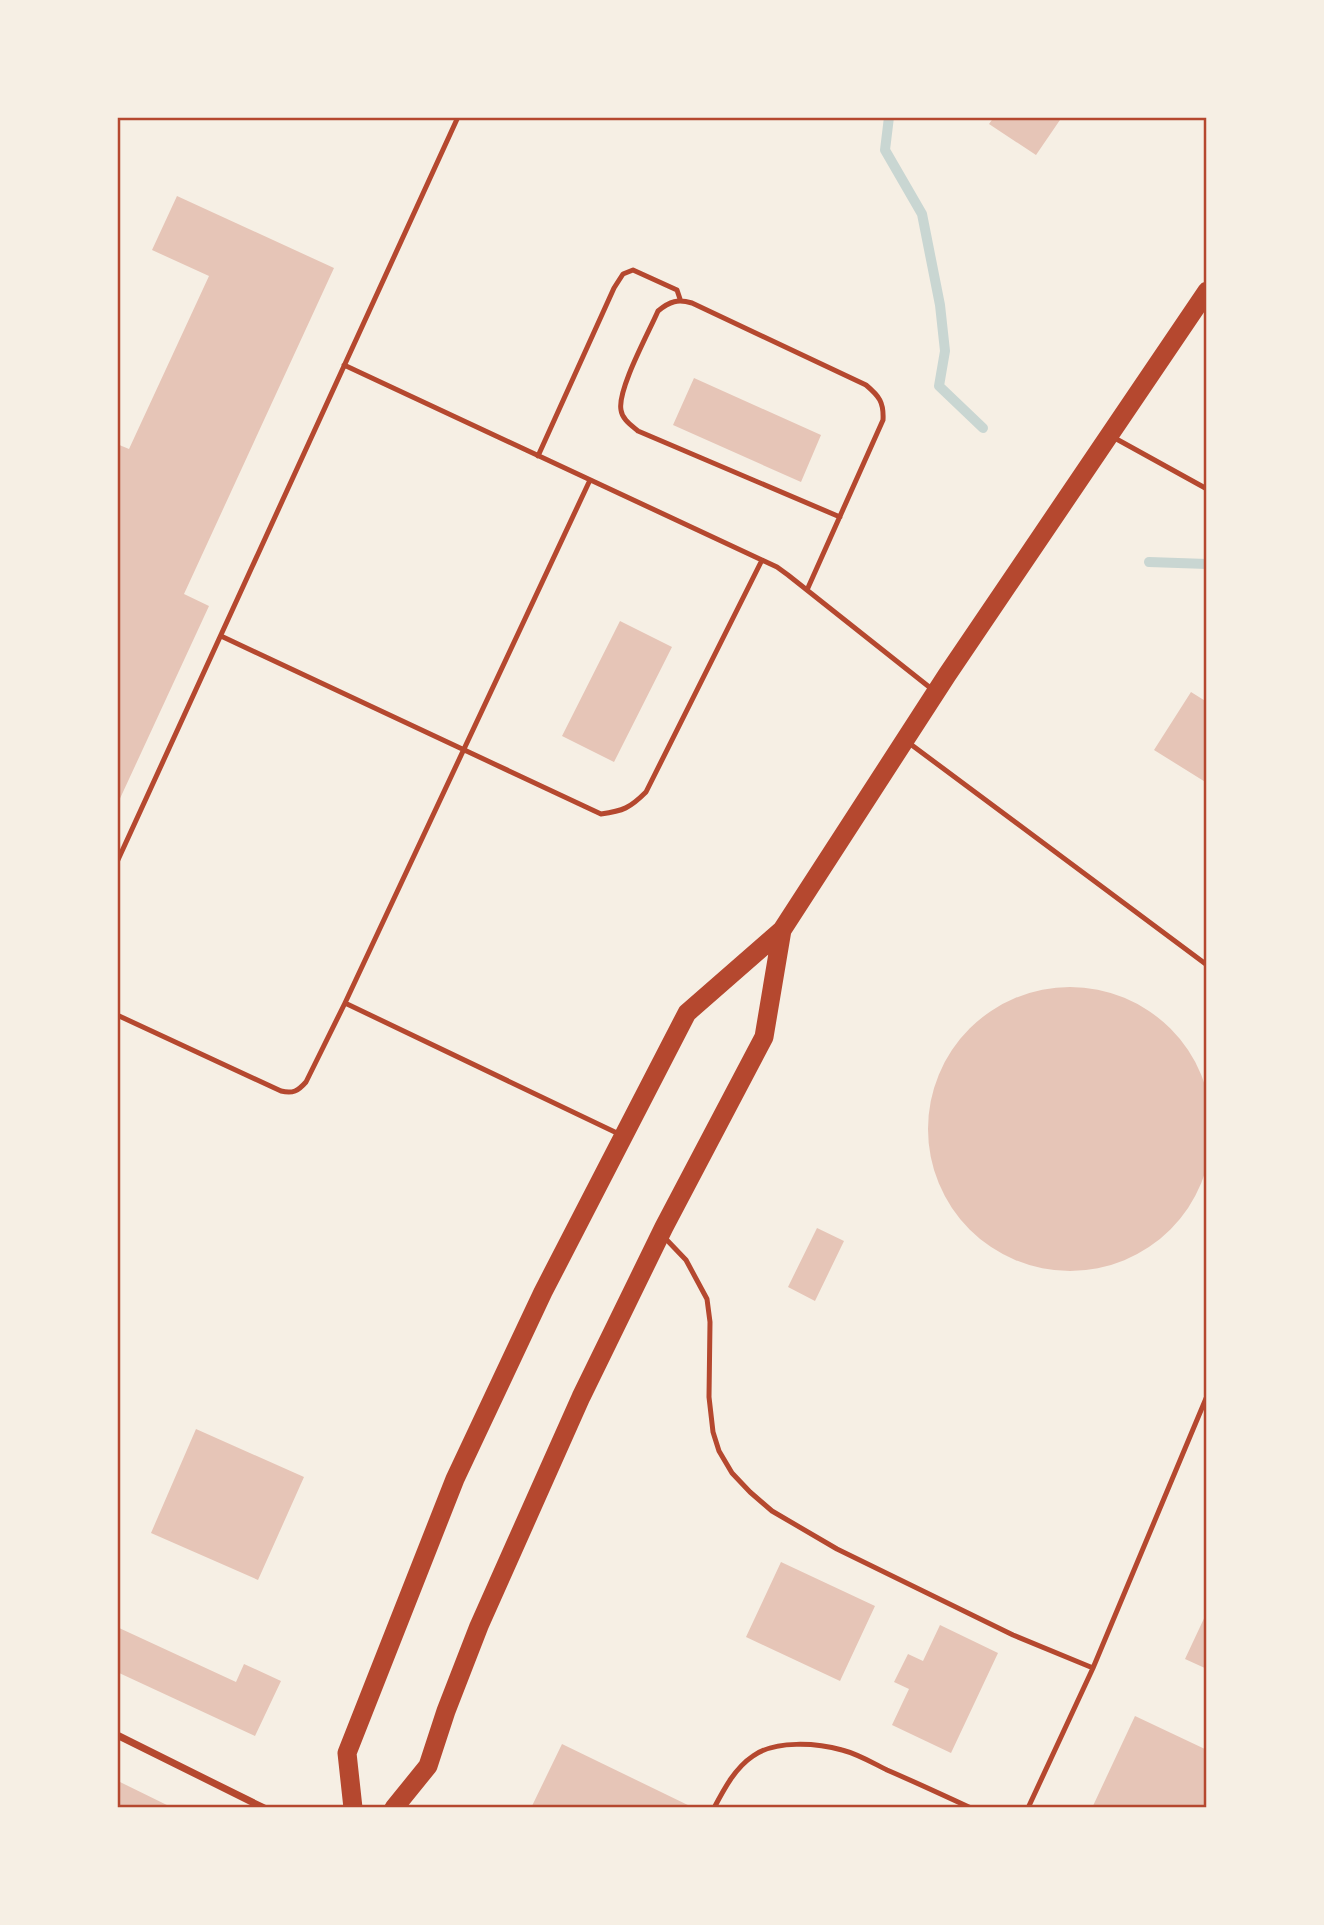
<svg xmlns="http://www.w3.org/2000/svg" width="1324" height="1925" viewBox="0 0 1324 1925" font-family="Overpass,sans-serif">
<rect width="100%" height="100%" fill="#f6efe4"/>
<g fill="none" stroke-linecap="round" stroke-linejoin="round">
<path stroke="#c9d6d2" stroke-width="10" d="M889 117 885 150 922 214 940 305 945 351 939 386 983 428
M1149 562 1207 564"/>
</g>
<path fill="#e6c5b7" d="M994 117H1062L1036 155 989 124Z
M177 196 334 268 184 594 209 606 117 805V444L129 449 209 276 152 250Z
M694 378 821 435 801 482 673 425Z
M620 621 672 647 614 762 562 736Z
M1191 692 1207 702V783L1154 750Z
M928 1129a142 142 0 1 1 284 0a142 142 0 1 1-284 0Z
M817 1228 844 1241 815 1301 788 1287Z
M196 1429 304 1477 258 1580 151 1533Z
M781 1562 875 1606 840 1681 746 1637Z
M1207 1612V1669L1185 1659Z
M940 1625 998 1653 951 1753 892 1725 909 1689 894 1682 908 1654 923 1661Z
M117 1627 236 1682 244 1664 281 1681 255 1736 117 1672Z
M1135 1716 1207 1750V1808H1092Z
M562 1744 694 1808H531Z
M120 1782 173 1808H117V1788Z"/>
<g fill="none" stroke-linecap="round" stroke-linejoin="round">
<path stroke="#b5482f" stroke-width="5" d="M344 365 777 567 788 575 933 690
M1111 436 1207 489
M538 456 614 288 623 274 633 270 677 290 680 299
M807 590 883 420C884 402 879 396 866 385L692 303C678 299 670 301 658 311 649 332 617 390 621 410 622 419 631 425 638 431L840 517
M221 636 601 814C623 811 630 808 646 792L762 560
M909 743 1207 965
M117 862 458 117
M345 1003 590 480
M117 1015 281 1091C293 1094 298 1091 306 1082L345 1003 619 1134
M664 1237 686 1260 707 1299 710 1322 709 1397 713 1432 719 1451 732 1473 750 1492 772 1511 837 1549 1013 1635 1093 1668 1028 1808
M1093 1668 1207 1396
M714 1808C724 1789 735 1768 753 1756 775 1740 817 1743 842 1750 858 1754 873 1763 887 1770 915 1782 943 1795 971 1808"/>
<path stroke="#b5482f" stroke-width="7" d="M117 1735 264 1808"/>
<path stroke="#b5482f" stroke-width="19" d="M353 1808 347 1753 455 1479 543 1292 687 1013 782 930 947 675 1207 291
M394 1808 428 1766 446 1711 479 1626 581 1397 664 1227 764 1037 782 930"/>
</g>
<rect width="1324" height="1925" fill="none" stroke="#f6efe4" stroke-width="238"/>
<rect x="119" y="119" width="1086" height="1687" fill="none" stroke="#b5482f" stroke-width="2.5"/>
</svg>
